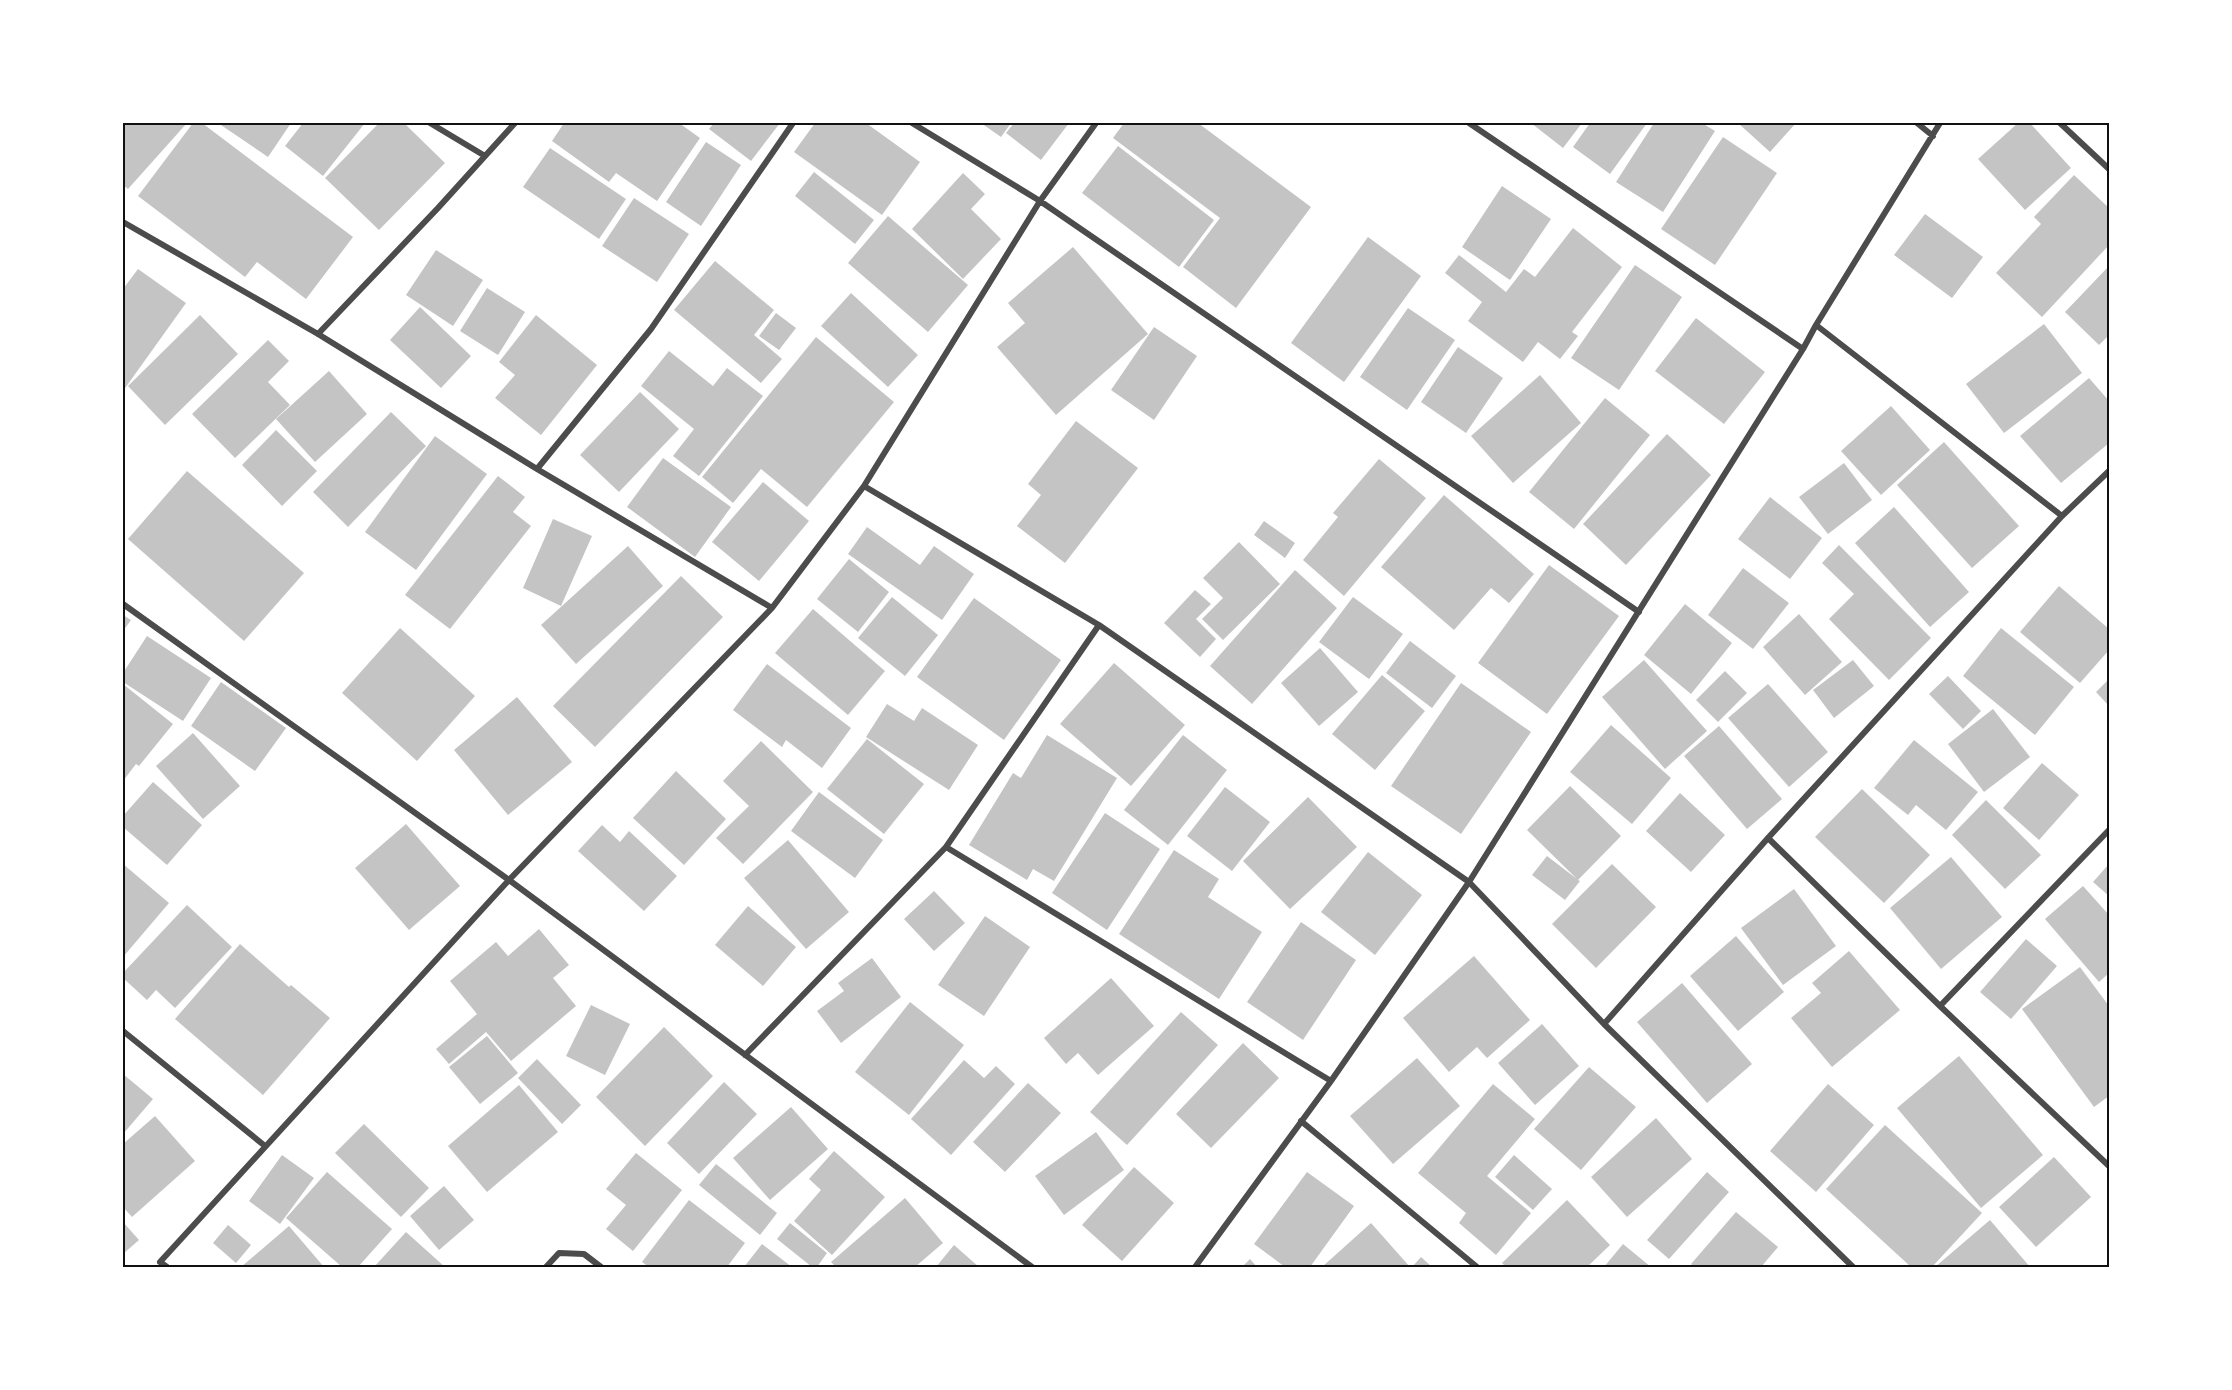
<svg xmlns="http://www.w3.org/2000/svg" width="2232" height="1390" viewBox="0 0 2232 1390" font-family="'Noto Serif',serif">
<rect width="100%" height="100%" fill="#fff"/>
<path fill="#c4c4c4" d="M123 123H187L128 189 123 185Z
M193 123H202L353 237 306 299 257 262 245 277 138 196Z
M218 123H291L268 157Z
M303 123H365L323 176 285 146Z
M379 123H404L445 163 379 230 325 178Z
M564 123H679L700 138 657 201 616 173 609 182 552 141Z
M714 123H780L751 161 709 129Z
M815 123H866L920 162 882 215 794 152Z
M981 123H1011L1001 137Z
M1014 123H1069L1041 160 1006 133Z
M1124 123H1198L1311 207 1236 308 1183 267 1220 218 1113 138Z
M1531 123H1582L1563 148Z
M1590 123H1647L1610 174 1573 147Z
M1654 123H1702L1715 131 1663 212 1616 182Z
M1738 123H1796L1770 152Z
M2018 123H2030L2071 168 2025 210 1978 159Z
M1723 137 1777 173 1715 265 1661 229Z
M706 142 741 165 701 226 666 202Z
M1118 146 1214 220 1179 267 1082 193Z
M550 148 626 199 599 239 523 187Z
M814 172 874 220 855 244 795 196Z
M963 173 985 194 971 209 1001 239 963 279 912 229Z
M2074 175 2109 208V245L2042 317 1996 273 2041 224 2034 217Z
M1502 186 1551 219 1510 280 1462 247Z
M634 198 689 234 657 282 602 246Z
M1925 214 1983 257 1952 298 1894 255Z
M888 216 968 285 928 332 848 263Z
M1573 228 1622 267 1572 332 1578 336 1560 359 1538 342 1523 362 1468 321 1482 302 1445 273 1459 255 1506 292 1524 269 1535 277Z
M1368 237 1421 276 1344 382 1291 343Z
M1073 247 1148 334 1056 415 997 347 1025 323 1008 303Z
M436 250 483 280 453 326 406 295Z
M715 261 774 310 754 335 782 359 761 383 674 310Z
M1635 265 1682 297 1619 390 1571 358Z
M2109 266V335L2099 345 2065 312Z
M138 269 186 303 123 391V289Z
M487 288 525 312 498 355 460 331Z
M851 293 918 355 888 387 821 326Z
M420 307 471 356 441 388 390 340Z
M1408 308 1455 340 1407 410 1360 377Z
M776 313 796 328 779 350 759 336Z
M200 315 238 354 165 425 128 386Z
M536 315 597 365 541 435 495 398 515 375 499 362Z
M1696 318 1765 372 1724 424 1655 371Z
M2044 324 2082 373 2004 433 1966 384Z
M1154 327 1197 356 1154 420 1111 390Z
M816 337 894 402 807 507 761 469 733 503 702 477Z
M268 340 289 361 268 382 290 405 235 458 192 414Z
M1458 347 1503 378 1466 433 1421 402Z
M669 351 713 386 727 368 763 396 699 476 673 456 694 429 641 386Z
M329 371 367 414 315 462 276 419Z
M1540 375 1581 423 1513 483 1471 436Z
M2089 378 2109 401V443L2061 483 2020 436Z
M640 392 679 429 619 492 580 455Z
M1605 398 1650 435 1574 529 1529 492Z
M1891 406 1930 450 1881 495 1841 451Z
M391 412 426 446 348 527 313 492Z
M1076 421 1138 468 1065 563 1017 526 1041 495 1028 484Z
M276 430 317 471 282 506 242 465Z
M1667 434 1711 475 1626 565 1583 524Z
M435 436 487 474 416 570 365 532Z
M1944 442 2019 526 1972 568 1897 485Z
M663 458 731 507 695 557 627 507Z
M1379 459 1426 498 1344 596 1303 560 1338 517 1333 513Z
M1844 463 1872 500 1828 534 1799 497Z
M187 471 304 573 244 641 128 539Z
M498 476 525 497 513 512 531 526 450 629 405 595Z
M763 482 809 521 759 581 712 542Z
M1444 495 1534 574 1509 603 1491 588 1454 630 1381 567Z
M1770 497 1822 538 1790 579 1738 539Z
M1894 507 1969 592 1930 627 1855 543Z
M553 519 592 536 561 606 523 588Z
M1264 521 1295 543 1285 558 1254 535Z
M867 527 920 565 934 546 974 574 942 620 848 554Z
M1239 542 1280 584 1223 640 1202 619 1223 598 1203 578Z
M1839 545 1931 638 1889 680 1829 619 1854 594 1822 563Z
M628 546 663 586 576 664 541 625Z
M849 559 889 592 858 632 817 599Z
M1549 565 1619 616 1547 714 1478 663Z
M1743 568 1789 603 1753 649 1708 615Z
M1295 570 1337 608 1252 704 1210 666Z
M681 576 723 617 595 747 553 706Z
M2059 586 2109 629V650L2080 683 2020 632Z
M1195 590 1211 604 1196 619 1216 639 1200 657 1164 623Z
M892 597 938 635 905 676 858 638Z
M1353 597 1403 634 1369 679 1319 642Z
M974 598 1061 660 1004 740 917 677Z
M1685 604 1732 643 1691 694 1644 655Z
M813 609 885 671 848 715 775 653Z
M1799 614 1842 662 1805 695 1763 647Z
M123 615 131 620 123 631Z
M400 628 475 696 417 761 342 693Z
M2001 628 2074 687 2035 735 1963 676Z
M147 636 211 678 183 721 123 682V673Z
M1410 641 1456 676 1432 708 1386 673Z
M1320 648 1358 692 1319 726 1281 683Z
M1644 660 1707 731 1665 769 1602 697Z
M1853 660 1874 686 1834 718 1813 690Z
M1114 663 1185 725 1131 786 1060 724Z
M767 664 851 728 822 768 786 740 782 747 733 710Z
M1725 671 1747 693 1718 722 1696 700Z
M1382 675 1425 711 1375 770 1332 734Z
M1948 676 1981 711 1963 729 1929 694Z
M2109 679V706L2096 692Z
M221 682 286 728 255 771 191 726Z
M1461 683 1531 732 1461 834 1391 786Z
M123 684 173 724 139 766 136 764 123 781Z
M1768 684 1828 752 1789 787 1728 718Z
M517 697 572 762 508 815 454 750Z
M887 704 914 721 922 708 978 745 949 790 866 737Z
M1993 709 2030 757 1984 792 1948 744Z
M1611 725 1671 778 1632 824 1570 772Z
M1719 726 1782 799 1747 829 1684 756Z
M193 733 240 786 203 819 156 766Z
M1047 735 1117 778 1054 881 1033 869 1027 880 969 845 1013 773 1021 778Z
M1183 735 1227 770 1168 845 1124 810Z
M867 739 924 784 884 834 827 789Z
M1914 740 1978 792 1946 830 1916 805 1908 815 1874 788Z
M761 741 813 792 743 864 716 838 749 806 723 781Z
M2042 763 2079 795 2039 840 2003 808Z
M676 771 726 819 684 865 633 818Z
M153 782 202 825 167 865 123 827V816Z
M1570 786 1621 836 1578 880 1580 881 1565 900 1532 875 1547 856 1577 879 1527 830Z
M1225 787 1270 822 1232 871 1187 836Z
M1862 789 1930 855 1884 903 1815 837Z
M819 792 883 840 855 878 791 831Z
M1680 793 1725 835 1691 872 1646 831Z
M1308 797 1357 847 1290 909 1243 861Z
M1986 800 2041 855 2005 889 1952 835Z
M1105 813 1160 849 1107 930 1052 893Z
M406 824 460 886 409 930 355 868Z
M602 825 620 842 629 831 677 876 644 911 578 851Z
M788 840 849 912 806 949 744 878Z
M1174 850 1219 879 1208 897 1262 932 1219 999 1119 934Z
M1368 852 1422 895 1375 955 1321 912Z
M1951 857 2002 917 1941 969 1890 908Z
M123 864 169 903 123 957Z
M1612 864 1656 907 1596 968 1552 924Z
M2109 864V896L2093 882Z
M2083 886 2109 915V973L2099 982 2045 919Z
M1794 889 1836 946 1783 985 1741 928Z
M934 891 965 923 934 951 904 919Z
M187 905 232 947 175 1008 156 990 147 1000 123 978V973Z
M748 906 796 947 763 986 715 945Z
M985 916 1030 947 984 1016 938 985Z
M1301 922 1356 960 1303 1040 1247 1002Z
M539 929 569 965 553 978 576 1006 511 1061 486 1032 449 1064 436 1049 477 1014 450 981 496 942 508 956Z
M1736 936 1784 992 1738 1031 1690 976Z
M2026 939 2057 966 2011 1019 1980 992Z
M240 944 289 987 291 985 330 1018 263 1095 175 1019Z
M1849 951 1900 1010 1832 1067 1791 1018 1821 993 1812 983Z
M1474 956 1530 1020 1487 1058 1477 1047 1449 1072 1403 1018Z
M872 958 901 997 841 1043 817 1011 844 991 838 983Z
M2080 967 2109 1006V1096L2094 1107 2022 1009Z
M1111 978 1154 1026 1098 1075 1078 1053 1066 1064 1044 1038Z
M1682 983 1752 1064 1707 1103 1637 1022Z
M910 1002 964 1045 909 1115 855 1072Z
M591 1005 630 1024 605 1075 566 1056Z
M1181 1012 1218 1045 1127 1145 1090 1112Z
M1542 1024 1579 1066 1535 1105 1498 1063Z
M664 1027 713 1076 645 1146 596 1097Z
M487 1036 518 1073 480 1104 449 1067Z
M1243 1043 1279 1078 1211 1148 1176 1114Z
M1959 1056 2043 1155 1981 1208 1897 1108Z
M1417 1058 1460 1106 1393 1164 1350 1116Z
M537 1059 581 1105 562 1124 518 1078Z
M964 1060 984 1078 996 1066 1015 1084 951 1155 911 1119Z
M1589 1067 1636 1107 1581 1170 1534 1129Z
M123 1074 153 1099 123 1134Z
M724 1082 757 1114 699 1174 667 1143Z
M1028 1083 1061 1113 1005 1172 973 1142Z
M1493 1084 1535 1119 1487 1176 1531 1213 1496 1255 1459 1223 1466 1213 1418 1173Z
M1828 1084 1874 1125 1816 1192 1770 1151Z
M519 1085 558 1132 487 1192 448 1146Z
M791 1107 828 1149 770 1200 733 1158Z
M155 1116 195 1161 132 1217 123 1207V1144Z
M1656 1118 1692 1159 1627 1217 1591 1177Z
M364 1124 429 1188 401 1217 335 1153Z
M1885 1125 1982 1213 1932 1267H1911L1826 1189Z
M1096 1132 1124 1170 1064 1215 1035 1176Z
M834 1151 885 1197 832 1255 794 1221 821 1190 809 1179Z
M636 1153 682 1190 633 1251 606 1229 626 1205 606 1189Z
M282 1155 314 1178 280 1224 249 1201Z
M1514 1155 1552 1189 1533 1210 1495 1177Z
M2054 1157 2091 1197 2036 1247 1999 1207Z
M716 1164 777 1213 760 1235 699 1185Z
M1134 1167 1174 1203 1122 1261 1082 1225Z
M327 1172 392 1229 358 1267H342L286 1218Z
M1307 1172 1354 1206 1310 1267H1285L1254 1244Z
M1707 1172 1729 1192 1669 1259 1647 1240Z
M444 1186 474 1220 439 1250 410 1216Z
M905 1198 943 1243 915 1267H836L831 1262Z
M689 1200 745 1243 727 1267H649L642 1262Z
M1567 1200 1610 1245 1587 1267H1506L1502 1263Z
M1736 1212 1778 1247 1761 1267H1694L1691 1264Z
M1990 1220 2030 1267H1935Z
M123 1222 139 1240 123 1254Z
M790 1223 827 1253 817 1267H812L777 1239Z
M1371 1223 1410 1267H1322Z
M228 1225 251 1245 236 1263 213 1243Z
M289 1226 324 1267H241Z
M406 1232 445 1267H374Z
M762 1244 792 1267H744Z
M1623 1244 1651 1267H1604Z
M954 1245 979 1267H936Z
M1421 1257 1432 1267H1412Z
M1250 1259 1257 1267H1242Z"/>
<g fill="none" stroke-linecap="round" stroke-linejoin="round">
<path stroke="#4c4c4c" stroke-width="6" d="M430 123 485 156
M912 123 1040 201 1639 612
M1469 123 1803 349
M1917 123 1933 136
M2060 123 2109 169
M123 222 318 334 537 469 772 608
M1816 325 2062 516
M318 334 438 208 515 123
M537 469 651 329 793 123
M864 486 1040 201 1096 123
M123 604 509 880 1032 1267
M1768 838 1940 1006 2109 1166
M946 847 1099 625
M1940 1006 2109 830
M1604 1024 1768 838 2062 516 2109 471
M123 1031 265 1146
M745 1055 946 847 1331 1081
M1301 1121 1477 1267
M167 1267 160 1262 509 880 772 608 864 486 1099 625 1469 882 1604 1024 1853 1267
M546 1267 559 1253 584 1254 601 1267
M1195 1267 1331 1081 1469 882 1803 349 1816 325 1940 123"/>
</g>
<rect width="2232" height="1390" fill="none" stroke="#ffffff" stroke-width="249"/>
<rect x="124" y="124" width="1984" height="1142" fill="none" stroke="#111" stroke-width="2"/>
</svg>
